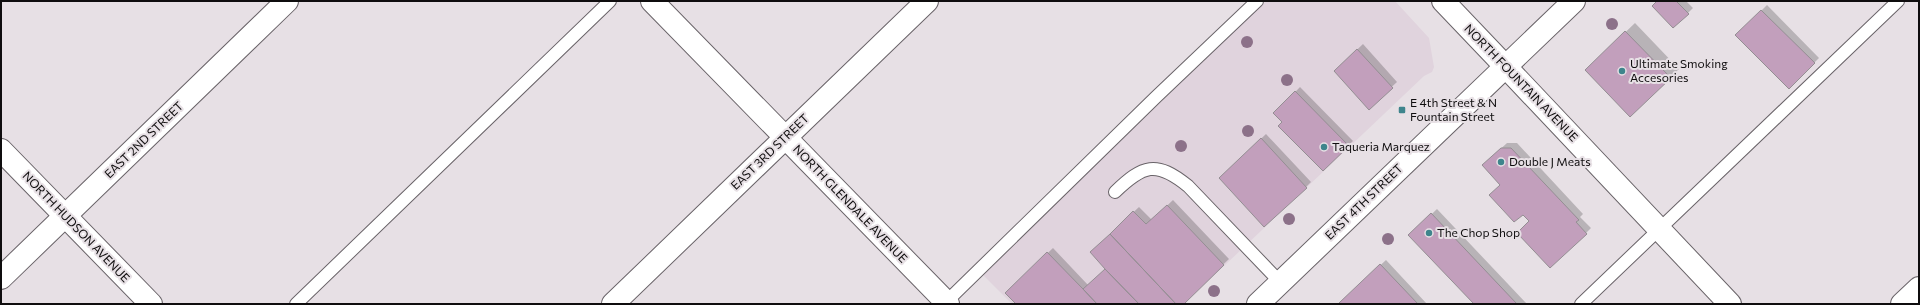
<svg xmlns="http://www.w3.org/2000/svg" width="1920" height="305" viewBox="0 0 1920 305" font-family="Commissioner,sans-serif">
<rect width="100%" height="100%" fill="#e7e0e5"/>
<path fill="#e0d3dd" d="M1266 1H1395L1429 38 1434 67 1432 72 1424 76 1184 304H1012L982 274Z"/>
<path fill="#0003" d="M1659 1H1686L1693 8 1674 27Z
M1767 5 1819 58 1789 88 1737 35Z
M1635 23 1679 69 1630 116 1586 70Z
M1363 44 1397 82 1369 108 1340 66Z
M1300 87 1353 141 1323 170 1275 113Z
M1266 134 1311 182 1306 187 1220 178Z
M1507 143H1517L1583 214 1580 217 1591 228 1586 233 1501 185 1483 165Z
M1173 200 1229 259 1182 304H1017L1006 293 1053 248 1088 285 1107 269 1091 252 1139 207 1152 220Z
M1437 209 1527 304H1475L1410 235Z
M1386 260 1427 304H1339Z"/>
<path fill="#c29fbc" stroke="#948e93" d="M1657 1H1676L1689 14 1673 28 1652 6Z
M1761 10 1815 63 1789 89 1735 35Z
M1625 31 1671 78 1630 117 1585 70Z
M1357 49 1393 88 1369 110 1334 71Z
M1295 91 1349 146 1323 171 1278 126 1282 122 1273 113Z
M1261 138 1307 188 1264 227 1219 178Z
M1501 148H1511L1579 220 1576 222 1587 234 1550 268 1517 233 1529 221 1523 215 1514 222 1489 195 1500 185 1482 165Z
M1167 205 1224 265 1184 304H1176L1110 234 1133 211 1146 224Z
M1431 213 1517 304H1474L1408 235Z
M1110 234 1176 304H1139L1105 269 1090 252Z
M1047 252 1083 289 1097 304H1016L1005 293Z
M1380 264 1418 304H1340L1339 303Z
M1105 269 1139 304H1097L1083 289Z"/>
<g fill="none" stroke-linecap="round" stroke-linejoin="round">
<defs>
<path id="lane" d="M1115 192C1143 165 1156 160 1188 186L1280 282
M296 304 610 1
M944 304 1156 97 1257 1
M1581 304 1898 1"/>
<path id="street" d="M652 1 948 304
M1443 1 1505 66
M1 278 287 1
M613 304 927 1
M1902 304 1919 288"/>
<path id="secondary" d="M1505 66 1730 304
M1 150 151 304"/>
<path id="primary" d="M1258 304 1574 1"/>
</defs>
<use href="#lane" stroke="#696368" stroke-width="14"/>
<use href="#street" stroke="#696368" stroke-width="24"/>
<use href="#secondary" stroke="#696368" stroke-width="24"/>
<use href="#primary" stroke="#696368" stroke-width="24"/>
<use href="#lane" stroke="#fff" stroke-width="12"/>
<use href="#street" stroke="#fff" stroke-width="22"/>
<use href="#secondary" stroke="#fff" stroke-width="22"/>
<use href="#primary" stroke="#fff" stroke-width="22"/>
</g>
<g fill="#8c7189">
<circle cx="1612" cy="24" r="6"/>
<circle cx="1247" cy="42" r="6"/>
<circle cx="1287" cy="80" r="6"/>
<circle cx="1248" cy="131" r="6"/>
<circle cx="1181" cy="146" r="6"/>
<circle cx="1289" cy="219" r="6"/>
<circle cx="1388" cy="239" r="6"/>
<circle cx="1214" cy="291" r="6"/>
</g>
<g fill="#3e858c" stroke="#e7e0e5" stroke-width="1.5">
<circle cx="1622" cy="71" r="4"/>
<rect x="1398" y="106" width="8" height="8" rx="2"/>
<circle cx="1324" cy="147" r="4"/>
<circle cx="1501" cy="162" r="4"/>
<circle cx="1429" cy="233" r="4"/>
</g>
<g text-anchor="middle" stroke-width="4" stroke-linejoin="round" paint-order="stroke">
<g font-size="12" fill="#0f0d0e" stroke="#e7e0e5" text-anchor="start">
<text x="1630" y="68">Ultimate Smoking<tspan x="1630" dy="14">Accesories</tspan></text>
<text x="1410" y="107">E 4th Street &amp; N<tspan x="1410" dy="14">Fountain Street</tspan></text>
<text x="1332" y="151">Taqueria Marquez</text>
<text x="1509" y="166">Double J Meats</text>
<text x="1437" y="237">The Chop Shop</text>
</g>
<g font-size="12" fill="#0f0d0e" stroke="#e7e0e5">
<text transform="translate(1521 83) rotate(46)" y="4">NORTH FOUNTAIN AVENUE</text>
<text transform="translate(144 140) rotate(-44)" y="4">EAST 2ND STREET</text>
<text transform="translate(770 152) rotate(-44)" y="4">EAST 3RD STREET</text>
<text transform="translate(1364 202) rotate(-44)" y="4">EAST 4TH STREET</text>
<text transform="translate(850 204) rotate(46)" y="4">NORTH GLENDALE AVENUE</text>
<text transform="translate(76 227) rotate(46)" y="4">NORTH HUDSON AVENUE</text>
</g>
</g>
<rect width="1920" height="305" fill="none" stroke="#0f0d0e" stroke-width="4"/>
</svg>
